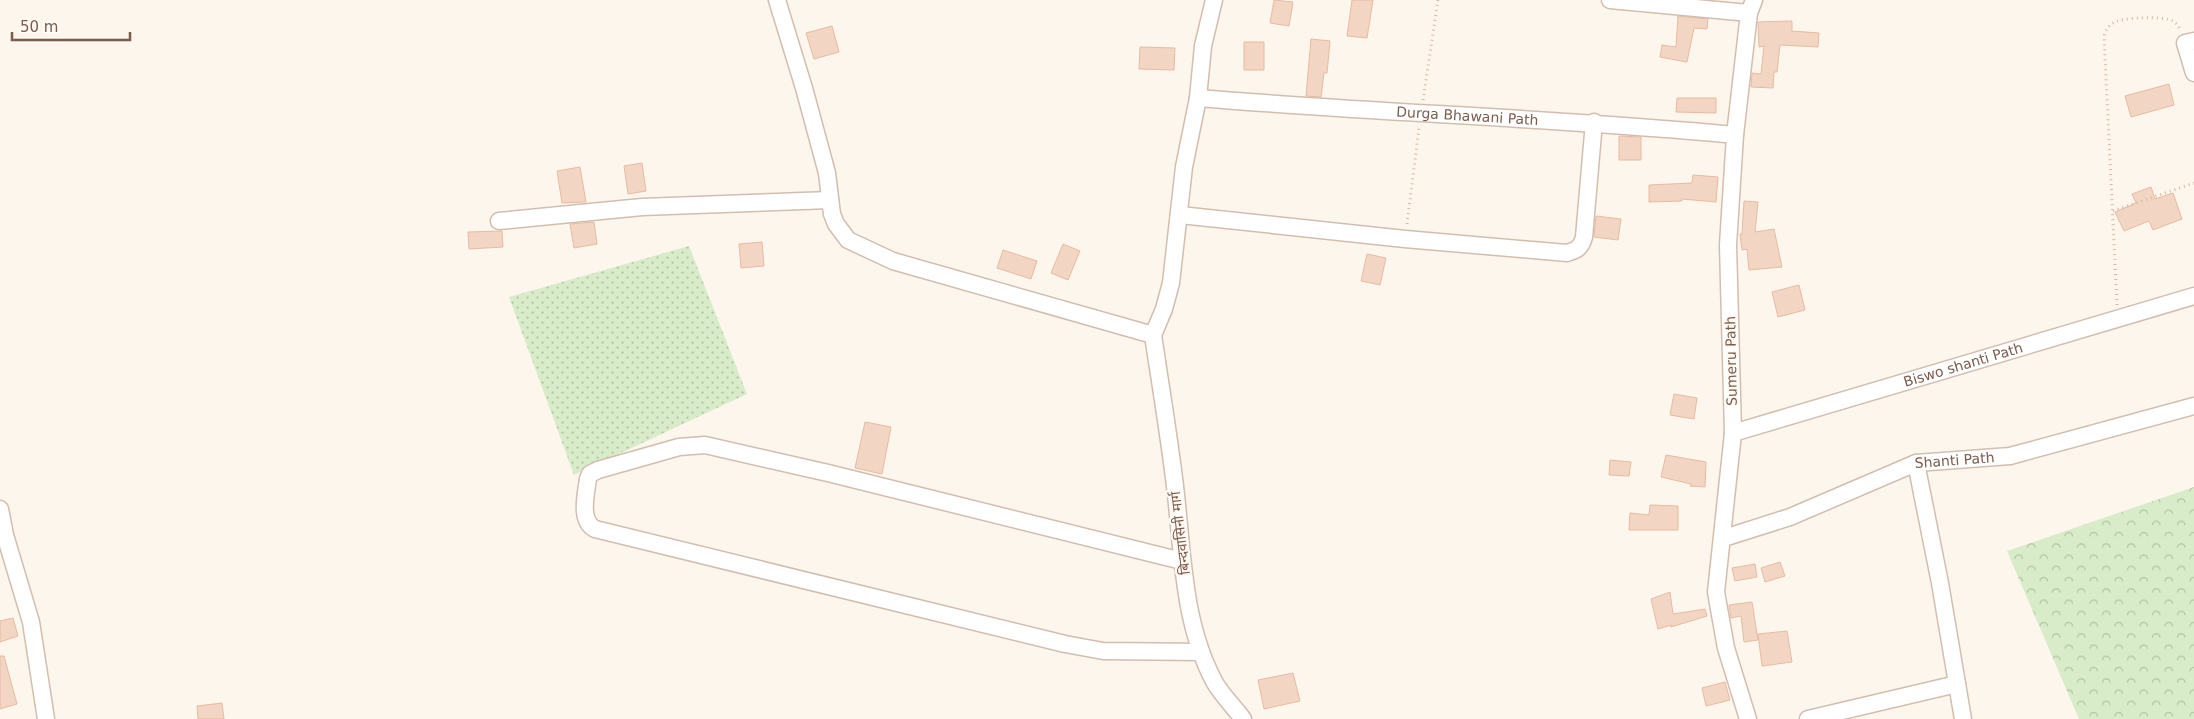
<svg xmlns="http://www.w3.org/2000/svg" width="2194" height="719" viewBox="0 0 2194 719" font-family="'DejaVu Sans','Noto Sans Devanagari',sans-serif">
<defs>
<pattern id="grass-dots" width="8" height="8" patternUnits="userSpaceOnUse" patternTransform="scale(1.25)"><rect width="8" height="8" fill="#d8ecc9"/><path d="M2 2h.1M6 6h.1" fill="none" stroke="#b4c2a5" stroke-width="1.8" stroke-linecap="round"/></pattern>
<pattern id="forest-crowns" width="20" height="18" patternUnits="userSpaceOnUse" patternTransform="scale(1.25)"><rect width="20" height="18" fill="#d8ecc9"/><path d="M2 6a3 3 0 1 1 6 0M12 15a3 3 0 1 1 6 0" fill="none" stroke="#b4c2a5"/></pattern>
</defs>
<rect width="100%" height="100%" fill="#fdf6ec"/>
<path fill="url(#grass-dots)" d="M689 246 747 394 574 475 509 297Z"/>
<path fill="url(#forest-crowns)" d="M2194 487V719H2079L2007 551Z"/>
<path fill="#f3d5c3" stroke="#e6bba3" d="M1274 0 1293 2 1289 26 1270 23Z
M1352 0H1373L1367 38 1347 36Z
M1678 16 1708 19 1707 29 1694 28 1687 62 1660 57 1662 45 1676 47Z
M1792 21V31L1819 33 1818 47 1780 45 1777 72H1774L1773 88 1751 87 1752 73 1761 74 1764 46 1759 47 1758 22Z
M832 26 839 52 814 59 806 33Z
M1311 39 1330 41 1327 73H1324L1321 97 1306 96Z
M1244 42H1264V70H1244Z
M1140 47 1175 48 1174 70 1139 69Z
M2169 84 2174 105 2131 117 2125 96Z
M1677 98H1716V113L1676 112Z
M1619 136 1641 137V160H1619Z
M642 163 646 191 628 194 624 166Z
M580 167 586 202 562 203 557 171Z
M1693 175 1718 177 1716 202 1682 199V201L1649 202V185L1692 183Z
M2151 187 2155 199 2173 193 2182 219 2153 230 2149 221 2124 231 2115 212 2136 203 2132 194Z
M1744 201 1758 202 1755 232 1774 229 1782 267 1749 270 1747 249 1742 250 1740 234H1742Z
M1596 216 1621 219 1618 240 1594 237Z
M594 222 597 244 574 248 570 224Z
M502 231 503 247 469 249 468 232Z
M762 242 764 266 741 268 739 244Z
M1063 244 1080 251 1068 280 1051 273Z
M1003 250 1037 261 1031 279 997 268Z
M1367 254 1386 258 1380 285 1361 281Z
M1799 285 1805 310 1778 317 1772 292Z
M1674 394 1697 398 1694 419 1670 415Z
M865 422 891 427 882 474 855 468Z
M1666 455 1706 462 1705 487 1690 486 1691 484 1661 477Z
M1610 460 1631 462 1629 476 1609 475Z
M1650 505 1678 506V530H1629L1630 513 1649 515Z
M1780 562 1785 576 1765 582 1761 568Z
M1755 564 1757 577 1735 581 1732 568Z
M1670 592 1673 614 1705 609 1707 616 1671 627V625L1658 629 1651 599Z
M1752 602 1758 640 1744 642 1741 616 1731 618 1729 605Z
M13 618 18 636 0 642V621Z
M1787 631 1792 662 1762 666 1758 634Z
M0 656H4L17 704 0 709Z
M1293 673 1300 701 1264 709 1258 680Z
M1725 682 1730 700 1706 706 1702 688Z
M222 703 224 719H198L197 706Z"/>
<g fill="none" stroke-linecap="round" stroke-linejoin="round">
<defs>
<g id="street">
<path d="M777 0 804 88 827 173 832 214 836 224 848 240 893 261 1153 335"/>
<path d="M1610 0 1749 13"/>
<path d="M2194 41 2185 43 2194 73"/>
<path id="s1" d="M1198 98C1377 113 1557 118 1735 135"/>
<path d="M1180 215 1405 239 1567 253C1577 250 1581 248 1584 237L1594 122"/>
<path d="M499 221 642 207 830 200"/>
<path d="M1153 335C1160 382 1168 430 1174 478 1183 546 1181 621 1215 683 1222 695 1234 707 1243 719"/>
<path d="M1153 335 1164 309 1171 283 1184 167 1198 98 1203 46 1214 0"/>
<path id="s2" d="M1733 433 2194 296"/>
<path d="M1916 463 1940 583 1963 719"/>
<path d="M0 509 5 535 31 622 46 719"/>
<path id="s3" d="M1724 538 1790 517 1916 463 2010 456 2194 406"/>
<path d="M1182 561 828 473 705 445 679 447 598 470 590 474 588 479C586 494 579 521 595 529L1065 644 1103 651 1201 652"/>
<path d="M1748 719 1726 648 1716 592 1733 433 1728 245 1735 135 1749 13 1754 0"/>
<path d="M1808 719 1957 684"/>
</g>
</defs>
<use href="#street" stroke="#d1beb0" stroke-width="19"/>
<path stroke="#d9b8a5" stroke-width="3" stroke-dasharray="1 4" stroke-linecap="butt" d="M1423 100 1438 0
M2113 211 2194 183
M1407 224 1419 128
M2117 305 2104 36C2106 30 2108 26 2113 23 2121 17 2164 16 2173 21 2176 23 2179 26 2180 30"/>
<use href="#street" stroke="#fff" stroke-width="16"/>
</g>
<g text-anchor="middle" stroke-width="4.5" stroke-linejoin="round" paint-order="stroke">
<g font-size="14" fill="#7a5c4d" stroke="#fffaf3">
<text dy="5" stroke="none"><textPath href="#s1" startOffset="270">Durga Bhawani Path</textPath></text>
<text transform="translate(1731 361) rotate(-91)" y="5">Sumeru Path</text>
<text dy="5" stroke="none"><textPath href="#s2" startOffset="240">Biswo shanti Path</textPath></text>
<text dy="5" stroke="none"><textPath href="#s3" startOffset="245">Shanti Path</textPath></text>
<text transform="translate(1180 533) rotate(-97)" y="5">बिन्दवासिनी मार्ग</text>
</g>
</g>
<path d="M12 32v8h118v-8" fill="none" stroke="#7a5c4d" stroke-width="2.5"/>
<text x="20" y="32" font-size="15" fill="#7a5c4d" stroke="#fffaf3" stroke-width="4" paint-order="stroke">50 m</text>
</svg>
